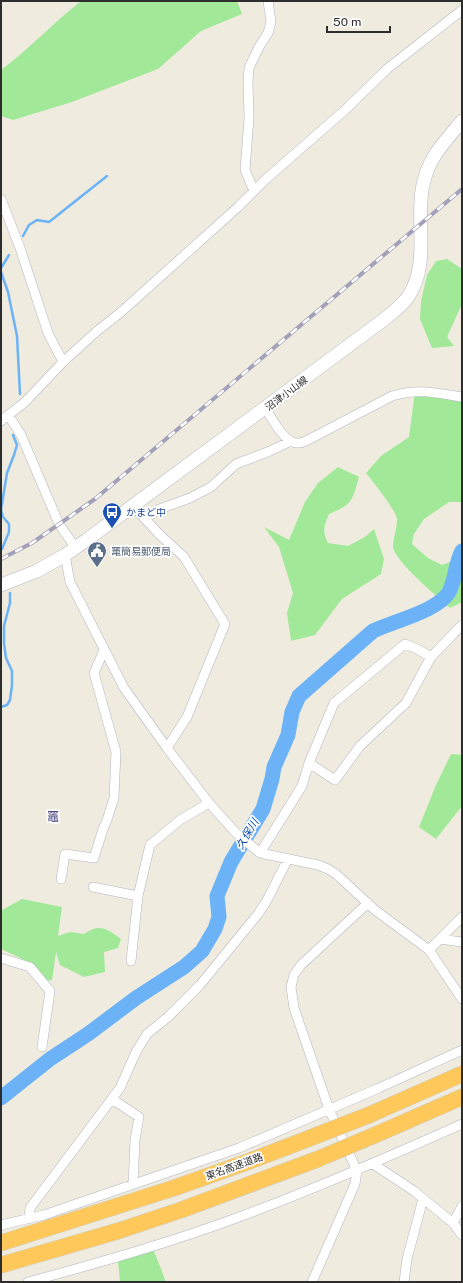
<svg xmlns="http://www.w3.org/2000/svg" width="463" height="1283" viewBox="0 0 463 1283" font-family="'Public Sans','Noto Sans JP',sans-serif">
<rect width="100%" height="100%" fill="#efecdf"/>
<path fill="#a1e998" d="M81 1H237L242 14 201 31 158 69 72 102 13 120 1 116V70C29 49 53 23 81 1Z
M447 259 462 269V304L447 337 454 346 432 348 420 319 421 301 427 275 436 261Z
M415 391 462 400V502H449L424 519 414 534 412 544 428 558 442 565 462 557V602L450 608C437 596 396 563 393 547 393 540 397 528 397 519 396 510 373 482 366 473L381 456 409 437Z
M338 467 359 477C352 501 353 504 329 514 324 526 322 531 328 543L348 546 365 537 374 529 384 559 381 574 342 599 315 635 291 641 287 613 293 593 279 547 264 527 289 540 305 502 318 483Z
M451 754 462 755V806L436 839 419 827 436 785Z
M22 899 62 907 58 936 70 932 84 934C100 923 107 929 121 939L118 948 104 952 105 972 84 977 60 965 56 952 52 980 46 981 33 964 1 949 2 910Z
M154 1251 166 1282H120L118 1261Z"/>
<g fill="none" stroke-linecap="round" stroke-linejoin="round">
<path stroke="#6cb2f7" stroke-width="2.5" d="M23 236 29 225 37 220 49 222 107 176
M1 268 9 255
M1 272 8 292 17 336 20 394
M2 549 9 532V524L3 517 1 510 7 473 14 455 17 445 13 435
M1 707 7 705 10 700 12 685V671L6 658 4 643V626L10 603V593"/>
<path stroke="#6cb2f7" stroke-width="15" d="M1 1098 50 1059 88 1034 136 998 184 967 202 951 215 929 219 917 217 896 231 862 263 809 272 779 274 767 288 735 292 712 299 696 373 631C394 621 438 611 449 592 456 579 455 563 462 551"/>
<defs>
<path id="street" d="M254 191 245 170 249 118 248 82 249 68 259 47 268 33 271 22 268 1
M1 199 20 248 48 333 63 362
M265 408C272 418 285 445 299 443 302 443 306 441 308 440L392 396C420 388 435 393 462 397
M9 416 21 435 59 524 75 547
M1 421 25 402 63 362 97 331 120 313 238 207 266 179 345 110 387 69 462 10
M132 505 160 535 184 557 225 624 187 717 167 748
M145 519 157 510 190 498 211 487 236 464 270 451 291 441
M65 555 70 582 124 688 167 748 209 803 236 833 260 853 318 865 328 869 336 874 375 910 429 950 462 999
M309 763 335 780 360 746 406 703 431 657 462 625
M260 853 302 786 309 763 334 703 405 644 417 649 431 657
M61 879 65 854 94 858 103 829 107 820 114 798 116 752 94 673 104 650
M93 887 138 896
M440 939 462 942
M429 950 462 917
M1 958 30 967 50 991 42 1047
M131 961 138 896 150 845 180 820 209 803
M112 1099 139 1117 135 1140 133 1184
M373 1164 414 1191 453 1223 462 1235
M29 1219 30 1208 120 1088 136 1052 147 1034 168 1017 200 985 258 914 266 902 288 859
M453 1223 462 1206
M1 1225 44 1215 239 1148 379 1088 462 1050
M28 1282C99 1263 170 1243 239 1217 315 1189 388 1157 462 1124
M312 1282 355 1184 357 1171 329 1109 294 1008 291 987 294 975 301 965 368 903
M404 1282 407 1259 423 1199"/>
<path id="secondary" d="M1 585 37 571 65 555 88 539 386 318C393 312 402 305 408 297 432 262 413 215 425 177 431 155 448 138 462 121"/>
<path id="highway" d="M369 1115 462 1074
M375 1135 462 1097
M1 1243 174 1188 250 1161 310 1138
M1 1265 118 1231 181 1210 318 1159"/>
</defs>
<use href="#street" stroke="#b3b3c1" stroke-width="10"/>
<use href="#secondary" stroke="#b3b3c1" stroke-width="14"/>
<use href="#highway" stroke="#cdcdcd" stroke-width="17"/>
<use href="#street" stroke="#fff" stroke-width="9"/>
<use href="#secondary" stroke="#fff" stroke-width="13"/>
<use href="#highway" stroke="#ffc85a" stroke-width="16"/>
<defs>
<path id="rail" d="M1 559 32 543 95 499 462 189"/>
</defs>
<use href="#rail" stroke="#a3a1b9" stroke-width="4"/>
<use href="#rail" stroke="#fff" stroke-width="2.5" stroke-dasharray="8" stroke-linecap="butt"/>
<defs>
<path id="highway-bridge" d="M310 1138 369 1115
M318 1159 375 1135"/>
</defs>
<use href="#highway-bridge" stroke="#cdcdcd" stroke-width="17" stroke-linecap="butt"/>
<use href="#highway-bridge" stroke="#ffc85a" stroke-width="16"/>
</g>
<defs>
<symbol id="bus-pin" viewBox="-11 -11 22 30"><path d="M0 17L-7.5 6A9.5 9.5 0 1 1 7.5 6Z" fill="#1a4fb4" stroke="#fff"/><path d="M-5-6H5V4H4V6H2V4H-2V6H-4V4H-5ZM-3.5-4V0h7V-4ZM-3.5 1.2v1.5H-2V1.2ZM2 1.2v1.5H3.5V1.2Z" fill="#fff"/></symbol>
<symbol id="civic-pin" viewBox="-11 -11 22 30"><path d="M0 17L-7.5 6A9.5 9.5 0 1 1 7.5 6Z" fill="#5c6f8a" stroke="#fff"/><path d="M-.6-6.5H3V-4.5H.6V-3L4-1V1h2V6H-6V1h2V-1L-.6-3ZM-1.2 2.5V6h2.4V2.5Z" fill="#fff"/></symbol>
</defs>
<g fill-rule="evenodd">
<use href="#bus-pin" x="101" y="501" width="22" height="30"/>
<use href="#civic-pin" x="86" y="540" width="22" height="30"/>
</g>
<g text-anchor="middle" stroke-width="3.5" stroke-linejoin="round" paint-order="stroke">
<g font-size="10" fill="#2d2d2d" stroke="#fff">
<text transform="translate(286 393) rotate(-37)" y="4">沼津小山線</text>
<text transform="translate(234 1166) rotate(-20)" y="4">東名高速道路</text>
</g>
<g font-size="10" fill="#164399" stroke="#fff" text-anchor="start">
<text x="126" y="516">かまど中</text>
</g>
<g font-size="10" fill="#4e5e75" stroke="#fff" text-anchor="start">
<text x="111" y="555">竃簡易郵便局</text>
</g>
<g font-size="11" font-style="italic" fill="#044aab" stroke="#fff">
<text transform="translate(247 834) rotate(-59)" y="4">久保川</text>
</g>
<g font-size="12" fill="#4c4982" stroke="#fff">
<text x="53" y="821">竈</text>
</g>
</g>
<rect width="463" height="1283" fill="none" stroke="#2d2d2d" stroke-width="4"/>
<path d="M327 26v6h63v-6" fill="none" stroke="#2d2d2d" stroke-width="2"/>
<text x="333" y="26" font-size="12" fill="#2d2d2d" stroke="#ffffff" stroke-width="3" paint-order="stroke">50 m</text>
</svg>
